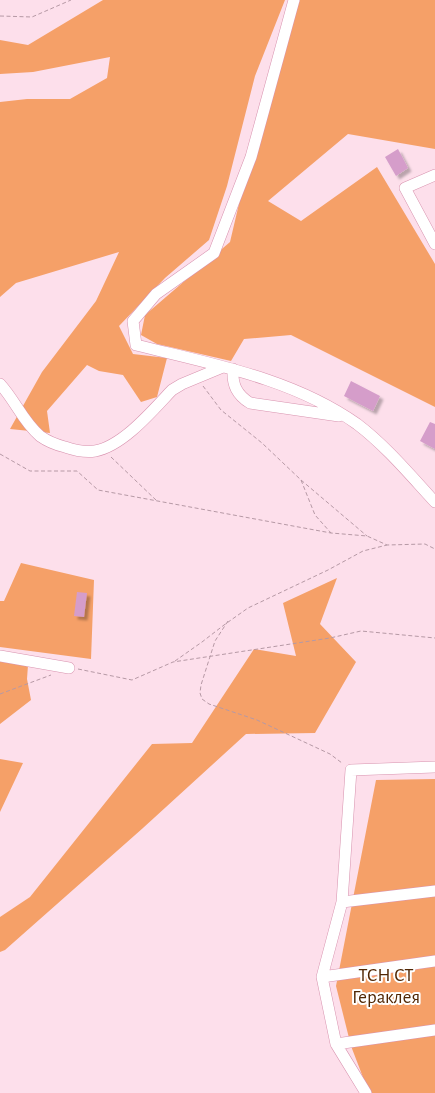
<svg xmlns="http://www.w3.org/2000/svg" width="435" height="1093" viewBox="0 0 435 1093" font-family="'Alegreya Sans',sans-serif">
<defs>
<filter id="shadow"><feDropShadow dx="3.5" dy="3.5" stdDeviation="1" flood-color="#0004"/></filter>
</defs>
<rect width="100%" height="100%" fill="#fddfeb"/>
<path fill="#f5a068" d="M103 0H285L255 76 227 186 209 240 165 278 119 326 133 354 167 358 157 397 141 402 123 375 99 371 87 365 47 411 50 433 10 429 42 372 96 301 119 252 16 283 0 297V102L27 99H70L107 78 110 57 33 72 0 74V40L28 45Z
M300 0H435V149L348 134 268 201 301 221 377 167 435 264V407L291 335 244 339 231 361 157 344 141 335 145 315 230 242 265 93Z
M21 563 94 580 91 659 0 647V601H4Z
M337 578 320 624 356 662 315 733 246 734 143 828 5 950 0 952V917L30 897 152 744 192 743 254 649 296 656 283 603Z
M0 658 28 665 27 679 31 700 0 724Z
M0 759 23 763 0 812Z
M435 779V1093H369L351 1046 336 986 376 780Z"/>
<path fill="#d59dca" filter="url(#shadow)" d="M398 149 408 168 396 176 385 157Z
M351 381 380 396 373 411 344 396Z
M430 422 435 424V449L420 441Z
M77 592 87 593 84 617 74 616Z"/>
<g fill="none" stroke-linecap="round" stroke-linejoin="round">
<defs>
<path id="minor" d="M294 0 251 157 214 253 156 294 133 321 136 345C211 364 292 378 357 424 386 446 410 475 435 502
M435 175 405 188 435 244
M233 369C232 385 237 395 250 403L339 416
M0 384C15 400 23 422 40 436 47 441 57 445 65 447 74 450 85 453 95 451 123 446 153 410 172 390L182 384 223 367
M0 656 69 668
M342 902 435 891
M322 977 435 961
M336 1044 322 977 342 902 351 770 435 767
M366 1093 336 1044 435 1030"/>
</defs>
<use href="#minor" stroke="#d893af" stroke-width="12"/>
<path stroke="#b699a5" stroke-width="1" stroke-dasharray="4 2.5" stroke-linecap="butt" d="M0 16 32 17 71 0
M203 386 221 410 262 443 301 480 315 515 331 533
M0 454 30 471H77L98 490 331 533 367 536 387 545 425 544 435 549
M111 457 157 501
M301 480 367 536
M228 621 215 641 201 685 200 693 202 699 209 704 257 720 330 754 342 763
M175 661 202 642 224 625 248 608 328 570 363 551 387 545
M78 669 132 680 173 662 330 638 361 631 435 638
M0 694 51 675"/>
<use href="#minor" stroke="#fff" stroke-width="11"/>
</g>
<g text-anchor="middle" stroke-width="4" stroke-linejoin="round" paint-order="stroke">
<g font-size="19" fill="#512704" stroke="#fff">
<text x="386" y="981">ТСН СТ<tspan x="386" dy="22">Гераклея</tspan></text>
</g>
</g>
</svg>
